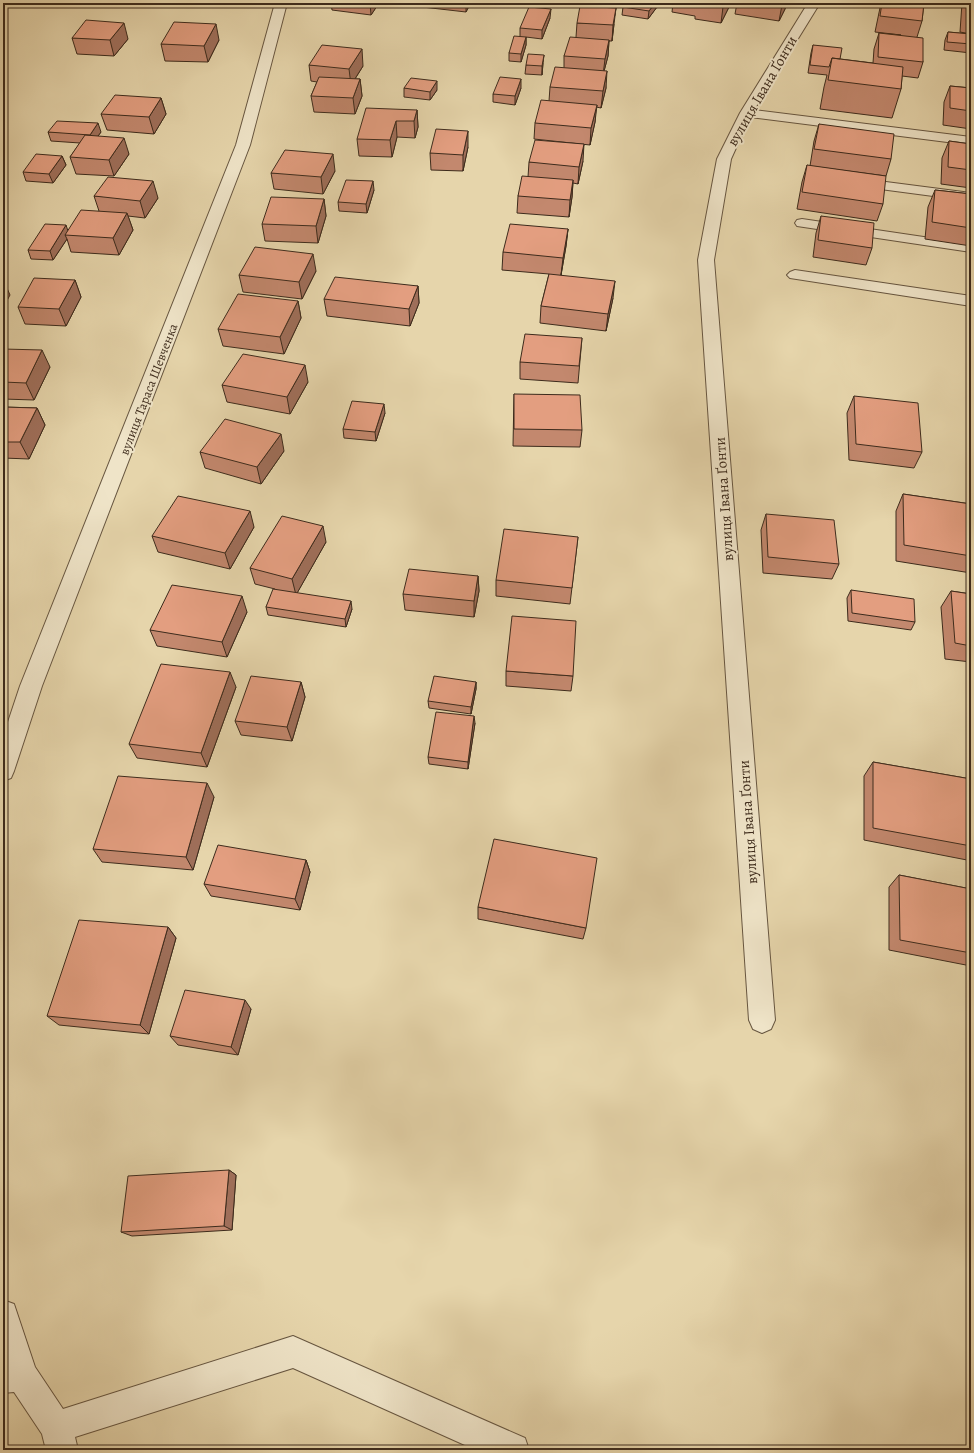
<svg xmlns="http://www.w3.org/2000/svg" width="974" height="1453" viewBox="0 0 974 1453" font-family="Alegreya,serif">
<rect width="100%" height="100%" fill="#e6d5ab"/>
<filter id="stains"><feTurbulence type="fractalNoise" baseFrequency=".005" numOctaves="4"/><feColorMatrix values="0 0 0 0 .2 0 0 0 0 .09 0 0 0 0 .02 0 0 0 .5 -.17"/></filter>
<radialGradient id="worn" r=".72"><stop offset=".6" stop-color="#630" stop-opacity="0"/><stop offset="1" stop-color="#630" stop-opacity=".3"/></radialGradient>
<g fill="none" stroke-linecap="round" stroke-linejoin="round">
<defs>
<path id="minor" d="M275 3H287L250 145 42 686 14 771 11 778 3 781V737L20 686 236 145Z
M808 3H820L754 110 971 137V145L750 117 731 159 714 260 775 1020 771 1029 762 1033 753 1029 749 1020 698 260 717 159 740 113Z
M855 178 971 193V201L850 185 848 182 850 179Z
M802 219 971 244V252L797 226 795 223 797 220Z
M795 270 971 296V306L790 278 787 275 790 272Z
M3 1300 14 1304 35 1367 63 1409 293 1336 525 1438 529 1450H476L293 1368 75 1437 78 1450H46L42 1434 14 1392 3 1393Z"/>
</defs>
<use href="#minor" stroke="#675640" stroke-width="2"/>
<use href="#minor" fill="#efe4c8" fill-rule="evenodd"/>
</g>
<path fill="#c3886e" stroke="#3d2b1c" d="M331 3H379L371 15 332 10Z
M405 3H470V4L466 12 405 5Z
M495 3H521L517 7Z
M660 3 648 19 622 15 623 7Z
M673 3H731L721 23 695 19V16L672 12Z
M737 3H786L785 9 779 21 735 14Z
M881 3H924L922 21 917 37 923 62 918 78 902 76 901 89 892 118 820 109 824 87 827 75 808 73 811 53 813 45 840 59 873 63 874 49 879 33 901 35 875 32Z
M962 3H971V34L960 32Z
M550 18 542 39 526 37V45L521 62 509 61V53L520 36V28Z
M577 23 614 24 612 41H609L608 56 604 71 606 88 601 108 596 107 595 122 590 145 534 139 535 123 549 101 550 87 564 68V56L576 37Z
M948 32 971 34V53L944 50 945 40Z
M72 38 128 39 114 56 77 54Z
M219 40 208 62 165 61 161 44Z
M543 63 542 75 525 74 526 65Z
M309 65 363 66 355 79H360L362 96 355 114 314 112 311 96 317 82 311 81Z
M950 86 971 88V129L943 125 944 102Z
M404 88 437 90 430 100 404 97Z
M521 88 515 105 493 102V94Z
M161 98 166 114 154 134 107 130 101 114Z
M417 110 418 127 415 138 397 137 392 157 359 156 357 139Z
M819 124 891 159 886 176 810 166 814 141Z
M48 132H101L98 136 129 154 114 176 76 174 70 157 80 143 51 141Z
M949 141 971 144V188L941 184 942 158Z
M468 147 463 171 431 170 430 153Z
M62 156 66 165 53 183 26 181 23 172Z
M583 161 578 184 573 183 572 197 569 217 517 213 518 196 528 177 529 162Z
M807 165 883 204 877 221 797 209 802 182Z
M335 171 323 194 274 189 271 173Z
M374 190 367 213 339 211 338 202Z
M935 190 971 194V246L925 239 928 207Z
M94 196 158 198 145 218 128 216 133 230 119 255 71 252 67 239 53 260 31 259 28 250 68 230 99 211Z
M324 199 326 216 318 243 265 241 262 224Z
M821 216 872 248 866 265 813 257 816 233Z
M568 229 566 246 561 275 613 298 606 331 540 323 541 306 549 274 502 270 503 252Z
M316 271 302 299 243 292 239 275Z
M75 280 81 297 66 326 25 324 18 307Z
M418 286 419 303 410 326 327 316 324 299Z
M298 301 301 318 284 354 223 346 218 329Z
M582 338 578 383 520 379V362Z
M3 349 50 367 34 400 3 399Z
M308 382 290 414 227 402 222 385Z
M514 394 582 430 580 447 513 446Z
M854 396 922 452 914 468 849 460 847 413Z
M3 407 37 408 45 425 29 459 3 458Z
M385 413 376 441 344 438 343 429Z
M284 451 261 484 205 468 200 452Z
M903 494 971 504V573L896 561V511Z
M766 514 839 564 832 579 763 573 761 530Z
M254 527 230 569 158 552 152 536Z
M578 537 570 604 496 596V580Z
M326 542 297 593 352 609 346 627 268 615 266 607 275 589 255 584 250 568Z
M478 576 479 591 474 617 405 610 403 594Z
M851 590 915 622 911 630 848 621 847 598Z
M951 591 971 594V662L945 659 941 607Z
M247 612 227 657 157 646 150 630Z
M506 671 573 676 571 691 506 686Z
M301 682 305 697 292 741 241 735 235 721Z
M476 682V689L471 714 429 708 428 701Z
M236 687 207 767 137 758 129 744Z
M475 723 468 769 429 764 428 757Z
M873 762 971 779V856L967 860 864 840V776Z
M214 797 193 870 102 862 93 849Z
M306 860 310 872 300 910 211 896 204 884Z
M899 875 971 889V966L889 950V887Z
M478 907 586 928 583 939 478 919Z
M168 927 176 938 149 1034 59 1025 47 1016Z
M251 1009 238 1055 178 1045 170 1036Z
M229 1170 236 1175 232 1230 132 1236 121 1232Z"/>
<path fill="#9f6f5a" stroke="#3d2b1c" d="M370 3H379L371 15Z
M466 3H470V4L466 12Z
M517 3H521L517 7Z
M655 3H660L648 19 649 11Z
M726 3H731L721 23 723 7Z
M784 3H786L785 9 779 21 782 5Z
M616 8 614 24 612 41 613 25Z
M551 9 550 18 542 39V30Z
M124 23 128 39 114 56 110 40Z
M216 24 219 40 208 62 204 46Z
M526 37V45L521 62V54Z
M609 40 608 56 603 75 605 59Z
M362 49 363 66 351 85 349 69Z
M544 55 543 63 542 75V66Z
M607 71 606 88 601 108 603 91Z
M360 79 362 96 355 114 353 98Z
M521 79V88L515 105V96Z
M437 81V90L430 100V92Z
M161 98 166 114 154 134 149 117Z
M597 105 595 122 590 145 591 128Z
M417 110 418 127 415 138 414 121Z
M396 121 397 137 392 157 390 140Z
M98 123 101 132 92 144 90 135Z
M468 131V147L463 171V155Z
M124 138 129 154 114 176 109 160Z
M584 144 583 161 578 184 579 167Z
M333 154 335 171 323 194 321 177Z
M62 156 66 165 53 183 49 174Z
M573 180 572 197 569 217 570 200Z
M153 181 158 198 145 218 140 201Z
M373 181 374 190 367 213 366 204Z
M324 199 326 216 318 243 316 226Z
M127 213 133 230 119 255 113 238Z
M66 225 69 234 65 235 67 239 53 260 50 251Z
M568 229 566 246 561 275 563 258Z
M313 254 316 271 302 299 299 282Z
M3 279 10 295 3 308Z
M75 280 81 297 66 326 59 309Z
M615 281 613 298 606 331 608 314Z
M418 286 419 303 410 326 409 309Z
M298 301 301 318 284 354 280 337Z
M42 350 50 367 34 400 26 383Z
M305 365 308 382 290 414 287 397Z
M384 404 385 413 376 441 375 432Z
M37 408 45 425 29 459 20 442Z
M281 434 284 451 261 484 257 467Z
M250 511 254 527 230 569 225 553Z
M323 526 326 542 296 595 292 579Z
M478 576 479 591 474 617V601Z
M242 596 247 612 227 657 222 642Z
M351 601 352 609 346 627 345 619Z
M230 672 236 687 207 767 201 753Z
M301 682 305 697 292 741 287 727Z
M476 682V689L471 714V707Z
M474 716 475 723 468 769V762Z
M207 783 214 797 193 870 186 857Z
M306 860 310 872 300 910 295 899Z
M168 927 176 938 149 1034 140 1025Z
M245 1000 251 1009 238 1055 231 1047Z
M229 1170 236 1175 232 1230 224 1226Z"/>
<path fill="#e39e80" stroke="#3d2b1c" d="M626 3H655L649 11 623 7Z
M697 3H726L723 7Z
M768 3H784L782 5Z
M882 3H924L922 21 880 16Z
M969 3H971V10H968Z
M580 6 616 8 613 25 577 23Z
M529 7 551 9 542 30 520 28Z
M86 20 124 23 110 40 72 38Z
M174 22 216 24 204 46 161 44Z
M948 32 971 34V44L947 42Z
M879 33 923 38V62L878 57Z
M514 36 526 37 521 54 509 53Z
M570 37 609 40 605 59 564 56Z
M322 45 362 49 349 69 309 65Z
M813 45 842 48 840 59 832 58 829 67 810 65Z
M528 54 544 55 542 66 526 65Z
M832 58 903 67 901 89 828 80Z
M555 67 607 71 603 91 550 87Z
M319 77 360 79 353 98 311 96Z
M500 77 521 79 515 96 493 94Z
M411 78 437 81 430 92 404 88Z
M950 86 971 88V111L950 108Z
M115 95 161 98 149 117 101 114Z
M541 100 597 105 591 128 535 123Z
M366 108 417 110 414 121H396L390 140 357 139Z
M57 121 98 123 90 135 48 132Z
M819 124 894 134 891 159 814 149Z
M436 129 468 131 463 155 430 153Z
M85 135 124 138 109 160 70 157Z
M535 140 584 144 579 167 529 162Z
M949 141 971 144V170L948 167Z
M285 150 333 154 321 177 271 173Z
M36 154 62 156 49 174 23 172Z
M807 165 886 176 883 204 802 192Z
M522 176 573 180 570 200 518 196Z
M108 177 153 181 140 201 94 196Z
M346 180 373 181 366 204 338 202Z
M935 190 971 194V228L932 222Z
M271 197 324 199 316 226 262 224Z
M81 210 127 213 113 238 65 235Z
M821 216 874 223 872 248 818 240Z
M45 224 66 225 50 251 28 250Z
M510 224 568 229 563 258 503 252Z
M255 247 313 254 299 282 239 275Z
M549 274 615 281 608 314 541 306Z
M335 277 418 286 409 309 324 299Z
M34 278 75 280 59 309 18 307Z
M238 294 298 301 280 337 218 329Z
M525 334 582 338 579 366 520 362Z
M3 349 42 350 26 383 3 382Z
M243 354 305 365 287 397 222 385Z
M514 394 580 395 582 430 514 429Z
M854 396 918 403 922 452 856 444Z
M352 401 384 404 375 432 343 429Z
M3 407 37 408 20 442H3Z
M225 419 281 434 257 467 200 452Z
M903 494 971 504V556L904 545Z
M178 496 250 511 225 553 152 536Z
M766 514 834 520 839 564 768 557Z
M282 516 323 526 292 579 250 568Z
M504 529 578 537 572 588 496 580Z
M409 569 478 576 474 601 403 594Z
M172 585 242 596 222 642 150 630Z
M273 589 351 601 345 619 266 607Z
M851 590 914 599 915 622 852 613Z
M951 591 971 594V646L955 643Z
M512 616 576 621 573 676 506 671Z
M161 664 230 672 201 753 129 744Z
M251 676 301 682 287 727 235 721Z
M434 676 476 682 471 707 428 701Z
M436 712 474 716 468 762 428 757Z
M873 762 971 779V846L873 828Z
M118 776 207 783 186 857 93 849Z
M494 839 597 858 586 928 478 907Z
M218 845 306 860 295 899 204 884Z
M899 875 971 889V953L900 940Z
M79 920 168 927 140 1025 47 1016Z
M185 990 245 1000 231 1047 170 1036Z
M229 1170 224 1226 121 1232 128 1176Z"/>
<g text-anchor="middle" stroke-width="4" stroke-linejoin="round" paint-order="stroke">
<g font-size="13" fill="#3d2b1c" stroke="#efe4c8">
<text transform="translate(148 389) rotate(-69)" y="5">вулиця Тараса Шевченка</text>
</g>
<g font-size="15" fill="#3d2b1c" stroke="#efe4c8">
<text transform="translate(762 91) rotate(-60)" y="5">вулиця Івана Ґонти</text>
<text transform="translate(724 499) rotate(-94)" y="5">вулиця Івана Ґонти</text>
<text transform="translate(748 822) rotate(-94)" y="5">вулиця Івана Ґонти</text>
</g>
</g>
<rect width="974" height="1453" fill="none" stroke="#e6d5ab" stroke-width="16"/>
<rect x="4" y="4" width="966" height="1445" fill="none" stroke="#3d2b1c" stroke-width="2"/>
<rect x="8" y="8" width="958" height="1437" fill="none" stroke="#3d2b1c"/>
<rect width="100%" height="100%" filter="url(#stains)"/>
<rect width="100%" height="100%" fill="url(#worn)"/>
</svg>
